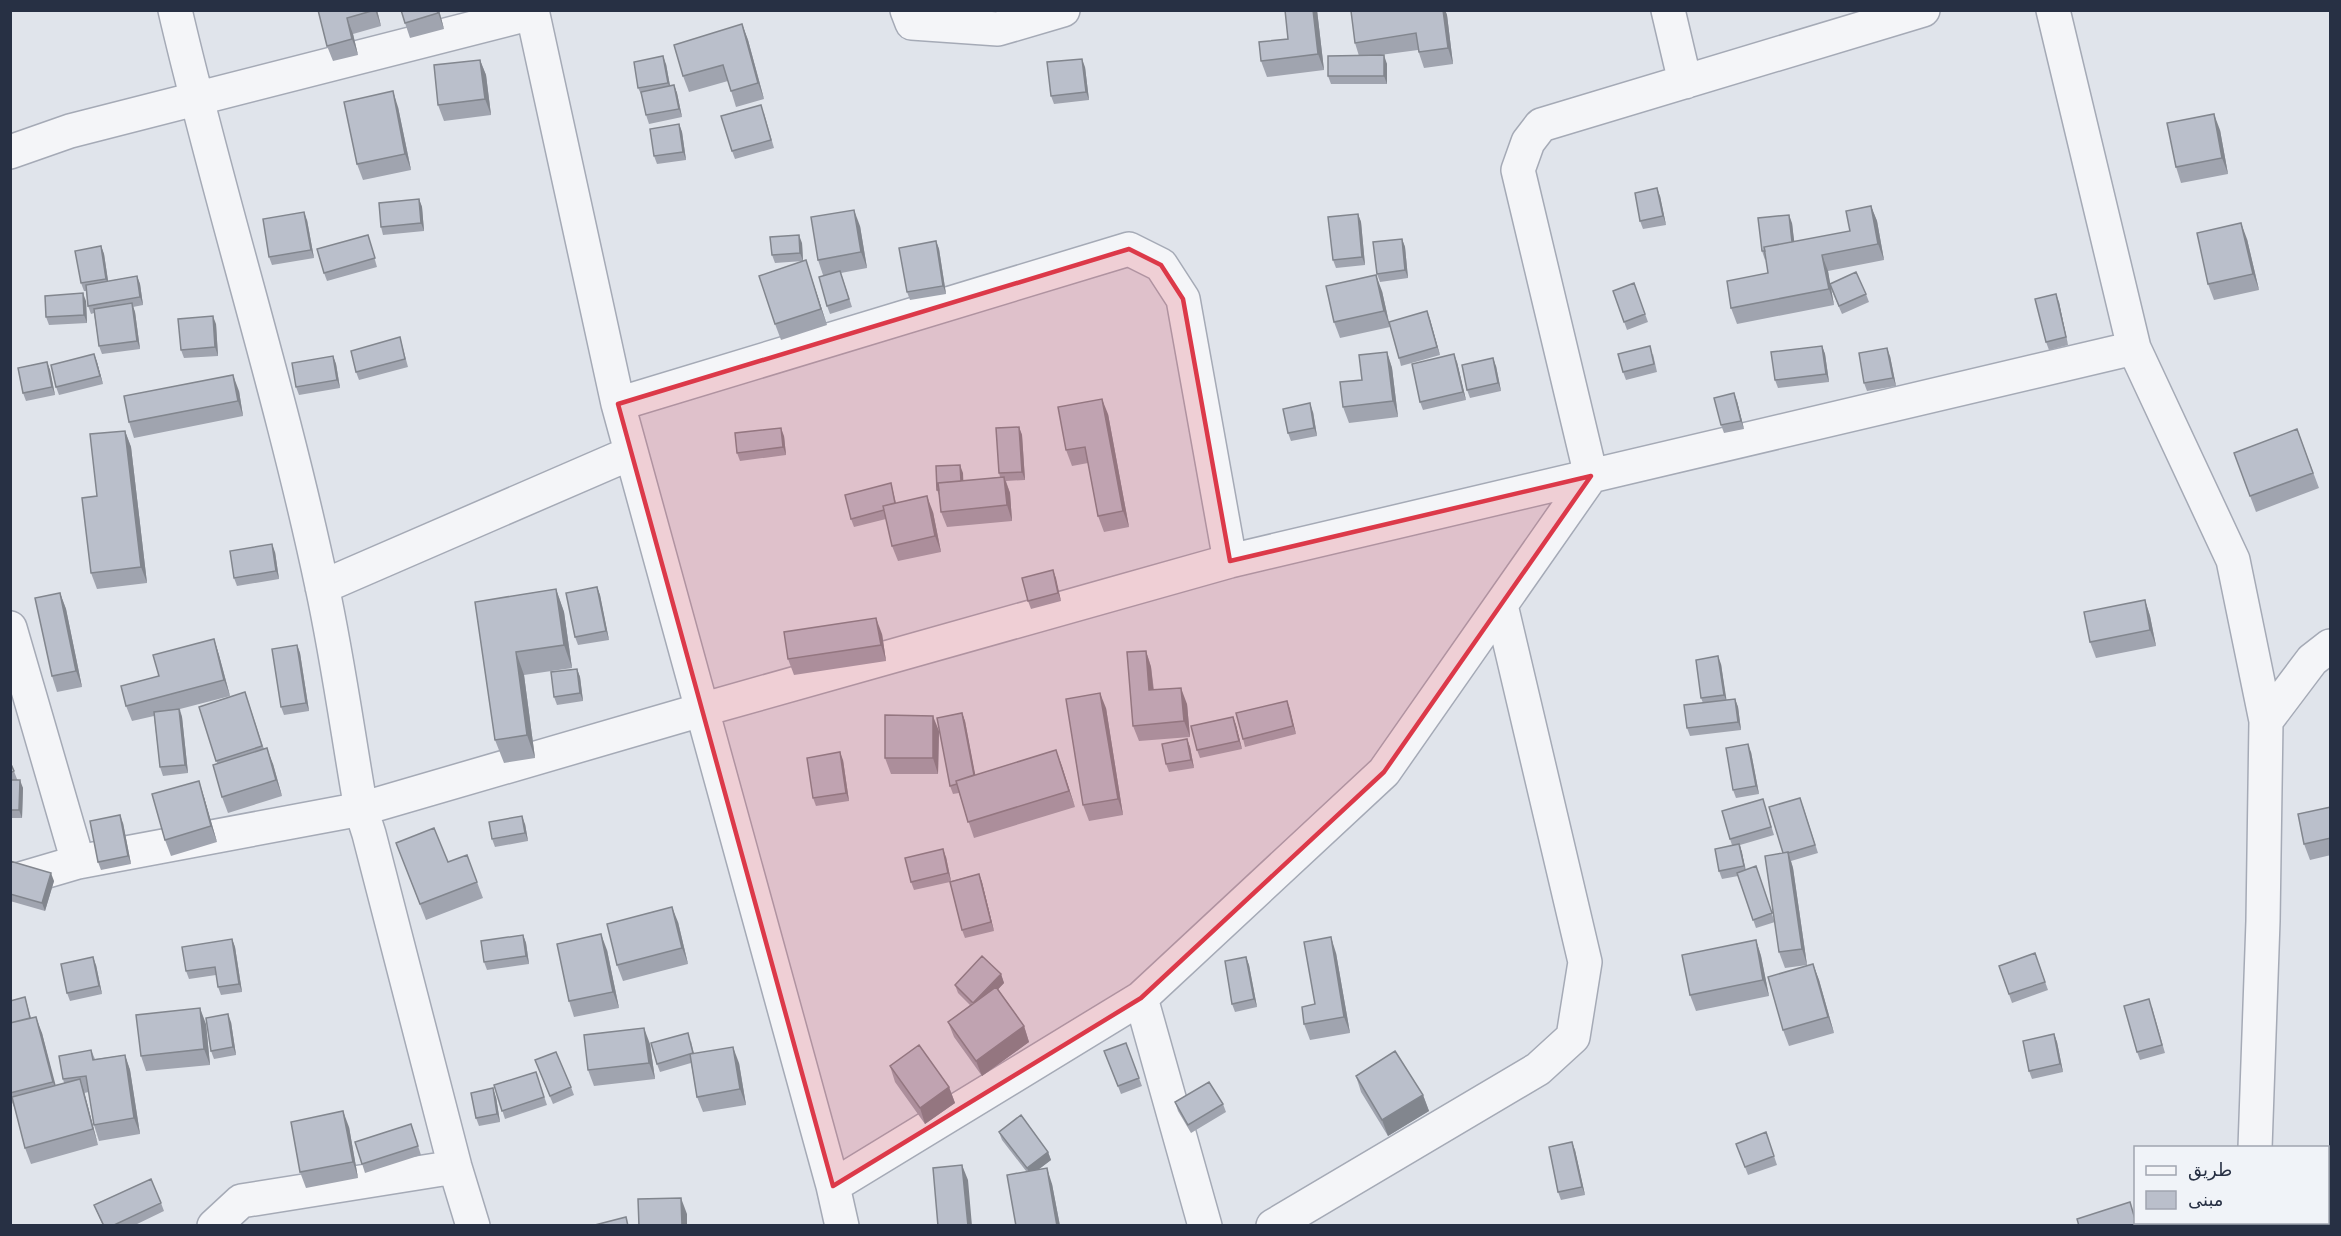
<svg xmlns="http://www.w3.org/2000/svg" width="2341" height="1236" viewBox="0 0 2341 1236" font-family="'DejaVu Sans','Noto Sans Arabic',sans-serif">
<rect width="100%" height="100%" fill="#e0e4eb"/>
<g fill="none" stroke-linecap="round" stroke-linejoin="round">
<defs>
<path id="minor" d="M175 10C220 203 281 392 322 586 338 660 348 735 361 809L369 834 455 1167 473 1226
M532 10 618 404 833 1186 842 1226
M907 10 912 23 998 29 1063 10
M1668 10 1685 82
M2053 10 2134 348 2233 560 2266 721 2263 921 2255 1148
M10 152 70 131 532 13
M618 404 1129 249 1161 265 1183 299 1230 561
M322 587 631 453
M10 628 78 862
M2266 721 2312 660 2330 646
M10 882 78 862 361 809 701 710 1230 561 2134 348
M1141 998 1205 1226
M833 1186 1141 998 1384 772 1591 476 1518 170 1528 142 1541 125 1923 10
M214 1226 241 1201 455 1167
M1273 1226 1538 1069 1573 1037 1585 962 1501 605
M2253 1226V1222"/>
</defs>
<use href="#minor" stroke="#a5aab6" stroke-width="36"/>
<use href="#minor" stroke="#f4f5f8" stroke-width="33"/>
</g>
<path fill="#a0a4af" d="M318 10H377L381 26 353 34 358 55 333 61 327 46Z
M439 10 444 29 410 38 405 23Z
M1285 10H1317L1324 70 1267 77 1261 61 1288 39Z
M1358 10H1445L1447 15 1453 64 1424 68 1418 50 1380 55 1387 64V84H1331L1328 76 1359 56 1355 43Z
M742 24 748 40 764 99 736 107 728 81 689 92 683 76Z
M480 60 486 75 491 115 444 121 438 105Z
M666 64 670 86 674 85 677 93 682 117 649 124 646 115 642 96 638 88Z
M1085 67 1089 100 1054 104 1051 96Z
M398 107 411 170 363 180 357 164Z
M764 113 774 148 735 159 732 151Z
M679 124 682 132 686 160 657 164 654 156Z
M2220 130 2228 174 2181 183 2176 167Z
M1660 196 1666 225 1643 229 1640 221Z
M419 199 422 207 424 231 383 235 381 227Z
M1871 206 1877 221 1884 260 1828 271 1830 284 1866 294 1869 302 1842 314 1831 289 1834 305 1737 324 1731 308 1768 273 1766 259 1765 260 1762 251 1792 223 1794 242 1850 231Z
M1358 214 1361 222 1365 265 1336 268 1333 260Z
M307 220 314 258 272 265 269 257Z
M860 226 867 268 841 273 852 307 830 314 827 306 823 275 818 260Z
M368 235 377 267 327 281 324 273Z
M1402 239 1405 247 1408 278 1380 282 1377 274Z
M2247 239 2259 290 2214 300 2208 284Z
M936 241 939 249 946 294 910 300 907 292Z
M802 243 803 261 811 276 827 325 781 340 775 324 803 261 775 263 772 255Z
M101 246 104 254 108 281 137 276 140 284 143 305 133 307 135 312 140 349 102 354 99 346 94 313 91 314 88 306 86 291H84L81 283Z
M1634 283 1648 322 1627 330 1613 291Z
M1382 291 1390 327 1340 338 1334 322Z
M86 301 87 323 49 325 46 317Z
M2059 302 2068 345 2049 350 2046 342Z
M1427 311 1440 355 1401 366 1399 358Z
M216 324 218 356 184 358 181 350Z
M400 337 408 367 359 380 356 372Z
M1822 346 1825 354 1829 382 1778 388 1775 380Z
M1387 352 1392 368 1398 417 1349 423 1343 407 1362 380Z
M94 354 97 362 103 384 59 395 56 387Z
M1653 354 1657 372 1626 380 1623 372Z
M333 356 336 364 340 388 299 395 296 387Z
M1890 356 1896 386 1867 391 1864 383Z
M47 362 50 370 55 395 26 401 23 393Z
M1457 362 1466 400 1423 410 1420 402Z
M1496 366 1501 391 1470 398 1467 390Z
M239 391 243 416 134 438 129 422Z
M1737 401 1744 429 1724 433 1721 425Z
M1313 412 1317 436 1291 441 1288 433Z
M1108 414 1129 527 1104 532 1098 516 1088 463 1072 466 1066 450Z
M1019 427 1022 435 1025 480 1006 481 1010 493 1012 521 947 527 941 512 939 495 937 490 963 473V481L1000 477 999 473Z
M2297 429 2319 488 2256 512 2234 453Z
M125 431 131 447 147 583 97 589 91 573 97 496Z
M784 436 786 455 740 461 737 453Z
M891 483 896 503 933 512 941 552 898 561 892 546 886 519 854 527 851 519Z
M275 552 279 579 237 586 234 578Z
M1053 570 1061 601 1031 609 1028 601Z
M597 587 600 595 609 640 578 645 575 637Z
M556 589 564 612 572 668 524 675 535 758 504 763 495 740 475 602Z
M60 593 66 609 82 687 57 692 52 676Z
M2145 600 2150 616 2156 646 2096 658 2090 642Z
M882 634 886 661 794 675 788 659Z
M214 639 219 655 230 696 180 709 182 717 188 773 163 776 160 767 154 716 132 721 126 706 159 676Z
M297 645 300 653 309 711 284 715 281 707Z
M1146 651 1151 667 1154 690 1187 704 1190 737 1139 741 1133 726Z
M1721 664 1726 700 1735 699 1738 707 1741 730 1690 736 1687 728 1703 703 1701 698Z
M577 669 580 677 583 701 557 705 554 697Z
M245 692 264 749 273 764 282 796 228 813 222 797 217 763 199 707Z
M1287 701 1296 734 1245 747 1243 739Z
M1106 708 1123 815 1089 821 1083 805Z
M962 713 965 721 975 775 1056 750 1075 807 974 838 959 793 953 794 950 786Z
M1233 717 1236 725 1242 749 1200 758 1197 750Z
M939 731 938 774H891L885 758Z
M1187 739 1190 747 1194 768 1169 772 1166 764Z
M1751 752 1759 794 1736 798 1733 790Z
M843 760 849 801 816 806 813 798Z
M10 761 17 779 23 788 22 818H10Z
M204 797 217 842 171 856 165 840Z
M1763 799 1774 835 1740 845 1746 870 1756 866 1774 920 1783 853 1803 806 1818 853 1791 861 1793 868 1807 965 1785 968 1779 952 1775 922 1756 928 1738 876 1722 879 1719 871 1732 845 1730 839Z
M2331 807V855L2310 860 2304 844Z
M123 823 131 864 101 870 98 862Z
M525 824 528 841 495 847 492 839Z
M396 843 448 862 467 855 483 898 426 920Z
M946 857 951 881 979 874 982 882 994 931 965 938 962 930 950 882 914 890 911 882Z
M10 861 54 881 45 911 10 901Z
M678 922 688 964 623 981 617 965Z
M523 935 526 943 529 964 487 970 484 962Z
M232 939 235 947 242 992 221 995 218 987 216 975 189 979 186 971Z
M1756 940 1761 956 1769 996 1696 1011 1690 995Z
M607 950 619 1008 574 1017 569 1001Z
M1336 953 1350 1033 1310 1040 1304 1024 1315 1004Z
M2035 953 2048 990 2012 1003 1999 966Z
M1246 957 1249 965 1257 1007 1235 1012 1232 1004Z
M1813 964 1819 980 1834 1033 1789 1046 1783 1030Z
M96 965 102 994 70 1001 67 993Z
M1001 974 1004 983 998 989 1024 1026 1029 1042 982 1076 954 1037 948 1022 970 1005 958 993 955 985Z
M25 997 31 1018 42 1033 55 1086 64 1083 63 1079 91 1050 95 1059 125 1055 130 1070 140 1134 99 1141 94 1125 89 1092 84 1093 98 1145 31 1164 25 1148 15 1109 10 1098V1001Z
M2152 1007 2165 1053 2140 1060 2137 1052Z
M231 1022 236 1055 214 1059 211 1051Z
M206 1024 210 1065 146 1071 141 1056Z
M2054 1034 2057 1042 2063 1072 2032 1079 2029 1071Z
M691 1041 694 1054 739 1063 746 1105 703 1112 697 1097 691 1063 660 1072 657 1064Z
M1126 1043 1142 1086 1121 1094 1104 1051Z
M650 1044 655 1079 594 1086 588 1070Z
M535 1060 571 1087 574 1095 553 1104Z
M890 1066 949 1087 955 1103 925 1124 895 1082Z
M536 1072 547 1105 505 1119 494 1085Z
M1356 1076 1423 1095 1429 1111 1388 1136 1361 1092Z
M496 1097 500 1122 479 1126 476 1118Z
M1175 1102 1223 1104 1226 1112 1191 1133 1178 1111Z
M411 1124 421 1155 365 1173 355 1142Z
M349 1127 358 1178 306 1188 300 1172Z
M999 1132 1048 1152 1051 1160 1039 1169 1052 1184 1060 1226H1016L1026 1171 1002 1140Z
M1766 1132 1777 1165 1748 1175 1736 1144Z
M1575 1150 1585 1195 1561 1200 1558 1192Z
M161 1203 164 1211 133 1226H103L94 1205Z"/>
<path fill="#82868e" d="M375 10H377L381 26Z
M437 10H439L444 29Z
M1313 10H1317L1324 70 1318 54Z
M1443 10H1445L1447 15 1453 64 1448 48Z
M347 18 353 34 358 55 352 39Z
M742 24 748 40 764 99 758 83Z
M1384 55 1387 64V84L1384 76Z
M663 56 666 64 671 91 668 83Z
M1082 59 1085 67 1089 100 1086 92Z
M480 60 486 75 491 115 485 99Z
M674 85 677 93 682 117 679 109Z
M393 91 398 107 411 170 405 154Z
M2214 114 2220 130 2228 174 2222 158Z
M679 124 682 132 686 160 683 152Z
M1657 188 1660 196 1666 225 1663 216Z
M419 199 422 207 424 231 421 223Z
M1871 206 1877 221 1884 260 1878 244Z
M854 210 860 226 867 268 861 252Z
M304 212 307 220 314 258 311 250Z
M1358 214 1361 222 1365 265 1362 257Z
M1789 215 1792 223 1796 256 1793 248Z
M2241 223 2247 239 2259 290 2253 274Z
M799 235 802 243 803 261 800 253Z
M1402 239 1405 247 1408 278 1405 270Z
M936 241 939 249 946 294 943 286Z
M101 246 104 254 109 287 106 279Z
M1822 255 1828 271 1834 305 1829 289Z
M806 260 811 276 827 325 821 309Z
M1376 275 1382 291 1390 327 1384 311Z
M137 276 140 284 143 305 140 297Z
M83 293 86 301 87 323 84 315Z
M2056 294 2059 302 2068 345 2066 337Z
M132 303 135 312 140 349 137 341Z
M1427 311 1430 319 1440 355 1437 347Z
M213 316 216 324 218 356 215 347Z
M1822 346 1825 354 1829 382 1826 374Z
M1887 348 1890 356 1896 386 1893 378Z
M1387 352 1392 368 1398 417 1393 401Z
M94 354 97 362 103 384 100 376Z
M1454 354 1457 362 1466 400 1463 392Z
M333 356 336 364 340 388 337 380Z
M1493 358 1496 366 1501 391 1498 383Z
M47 362 50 370 55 395 52 387Z
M233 375 239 391 243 416 238 401Z
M1734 393 1737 401 1744 429 1741 421Z
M1102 399 1108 414 1129 527 1123 511Z
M1310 403 1313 412 1317 436 1314 428Z
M1019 427 1022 435 1025 480 1022 472Z
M781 428 784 436 786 455 783 447Z
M125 431 131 447 147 583 141 567Z
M960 465 963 473 964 496 961 488Z
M1004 477 1010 493 1012 521 1007 505Z
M927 496 933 512 941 552 935 536Z
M272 544 275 552 279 579 276 571Z
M1053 570 1056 578 1061 601 1058 593Z
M597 587 600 595 609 640 606 631Z
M556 589 564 612 572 668 564 645Z
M60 593 66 609 82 687 76 671Z
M2145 600 2150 616 2156 646 2150 630Z
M876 618 882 634 886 661 881 645Z
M214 639 219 655 230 696 224 680Z
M297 645 300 653 309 711 306 703Z
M1146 651 1151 667 1155 706 1149 690Z
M516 652 524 675 535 758 527 735Z
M1718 656 1721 664 1727 703 1724 695Z
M577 669 580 677 583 701 580 693Z
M1181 688 1187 704 1190 737 1184 721Z
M1100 693 1106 708 1123 815 1118 799Z
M1735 699 1738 707 1741 730 1738 722Z
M1287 701 1290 709 1296 734 1293 726Z
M179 709 182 717 188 773 185 765Z
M962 713 965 721 978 789 975 781Z
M933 716 939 731 938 774 933 758Z
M1233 717 1236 725 1242 749 1239 741Z
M1187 739 1190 747 1194 768 1191 760Z
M1748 744 1751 752 1759 794 1756 786Z
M267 748 273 764 282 796 276 780Z
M1056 750 1062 766 1075 807 1069 791Z
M840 752 843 760 849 801 846 793Z
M20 780 23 788 22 818 19 810Z
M199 781 204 797 217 842 211 826Z
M120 815 123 823 131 864 128 856Z
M522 816 525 824 528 841 525 833Z
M1739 844 1742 852 1746 874 1744 866Z
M943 849 946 857 951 881 948 873Z
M1788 852 1793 868 1807 965 1802 949Z
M51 873 54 881 45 911 42 903Z
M979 874 982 882 994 931 991 922Z
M672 907 678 922 688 964 682 948Z
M601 934 607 950 619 1008 613 992Z
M523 935 526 943 529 964 526 956Z
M1331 937 1336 953 1350 1033 1344 1017Z
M232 939 235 947 242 992 239 984Z
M1756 940 1761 956 1769 996 1763 980Z
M93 957 96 965 102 994 99 986Z
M1246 957 1249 965 1257 1007 1254 999Z
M1813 964 1819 980 1834 1033 1828 1017Z
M1001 974 1004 983 977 1012 974 1003Z
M200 1008 206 1024 210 1065 204 1049Z
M228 1014 231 1022 236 1055 233 1047Z
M36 1017 42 1033 59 1098 53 1082Z
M1024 1026 1029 1042 982 1076 976 1061Z
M644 1028 650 1044 655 1079 649 1063Z
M2054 1034 2057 1042 2063 1072 2060 1064Z
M733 1047 739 1063 746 1105 740 1089Z
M125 1055 130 1070 140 1134 134 1118Z
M80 1079 85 1095 98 1145 93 1129Z
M949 1087 955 1103 925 1124 920 1108Z
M493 1088 496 1097 500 1122 497 1114Z
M1423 1095 1429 1111 1388 1136 1382 1120Z
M343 1111 349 1127 358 1178 353 1162Z
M1572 1142 1575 1150 1585 1195 1582 1187Z
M1048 1152 1051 1160 1030 1176 1027 1168Z
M962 1165 968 1180 972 1226H968Z
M1047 1168 1052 1184 1060 1226H1057Z
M681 1198 687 1214V1226H682Z"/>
<path fill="#babfcb" stroke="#82868e" stroke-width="1.5" d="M318 10H375L347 18 352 39 327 46Z
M401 10H437L438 13 405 23Z
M1285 10H1313L1318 54 1261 61 1259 42 1288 39Z
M1358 10H1443L1448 48 1419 52 1416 33 1355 43 1351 11Z
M742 24 758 83 731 91 723 65 683 76 674 45Z
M1384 55V76H1328V56Z
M663 56 668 83 638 88 634 62Z
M1082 59 1086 92 1051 96 1047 62Z
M480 60 485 99 438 105 434 65Z
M674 85 679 109 646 115 641 92Z
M393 91 405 154 357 164 344 102Z
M761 105 771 140 732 151 721 116Z
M2214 114 2222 158 2176 167 2167 123Z
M679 124 683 152 654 156 650 129Z
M1657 188 1663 216 1640 221 1635 193Z
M419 199 421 223 381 227 379 203Z
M1871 206 1878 244 1822 255 1829 289 1731 308 1727 281 1768 273 1764 247 1850 231 1846 211Z
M854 210 861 252 818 260 811 217Z
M304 212 311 250 269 257 263 219Z
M1358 214 1362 257 1333 260 1328 217Z
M1789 215 1792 242 1764 247 1765 251H1762L1758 218Z
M2241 223 2253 274 2208 284 2197 233Z
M368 235 375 258 324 273 317 249Z
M799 235 800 253 772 255 770 237Z
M1402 239 1405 270 1377 274 1373 242Z
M936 241 943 286 907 292 899 248Z
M101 246 106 279 81 283 75 251Z
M806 260 821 309 775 324 759 276Z
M840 271 849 299 827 306 819 277Z
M1856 272 1866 294 1839 306 1830 284Z
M1376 275 1384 311 1334 322 1326 286Z
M137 276 140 297 88 306 86 285Z
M1634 283 1645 314 1624 322 1613 291Z
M83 293 84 315 46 317 45 296Z
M2056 294 2066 337 2046 342 2035 299Z
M132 303 137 341 99 346 94 309Z
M1427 311 1437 347 1399 358 1389 322Z
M213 316 215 347 181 350 178 319Z
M400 337 405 359 356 372 351 351Z
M1650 346 1654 364 1623 372 1618 354Z
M1822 346 1826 374 1775 380 1771 352Z
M1887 348 1893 378 1864 383 1859 353Z
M1387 352 1393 401 1343 407 1340 382 1362 380 1359 355Z
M94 354 100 376 56 387 51 365Z
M1454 354 1463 392 1420 402 1412 364Z
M333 356 337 380 296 387 292 363Z
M1493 358 1498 383 1467 390 1462 365Z
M47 362 52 387 23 393 18 368Z
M233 375 238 401 129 422 124 396Z
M1734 393 1741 421 1721 425 1714 398Z
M1102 399 1123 511 1098 516 1085 447 1066 450 1058 407Z
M1310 403 1314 428 1288 433 1283 409Z
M1019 427 1022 472 999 473 996 428Z
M781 428 783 447 737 453 735 433Z
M2297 429 2313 473 2250 496 2234 453Z
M125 431 141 567 91 573 82 498 97 496 90 434Z
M960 465 961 481 938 483 939 490H937L936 466Z
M1004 477 1007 505 941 512 938 483Z
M891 483 895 503 883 506 884 510 851 519 845 495Z
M927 496 935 536 892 546 883 506Z
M272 544 276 571 234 578 230 551Z
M1053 570 1058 593 1028 601 1022 578Z
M597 587 606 631 575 637 566 593Z
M556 589 564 645 516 652 527 735 495 740 475 602Z
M60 593 76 671 52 676 35 598Z
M2145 600 2150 630 2090 642 2084 612Z
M876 618 881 645 788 659 784 632Z
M214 639 224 680 126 706 121 686 159 676 153 655Z
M297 645 306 703 281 707 272 649Z
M1146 651 1149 690 1181 688 1184 721 1133 726 1127 652Z
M1718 656 1724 695 1701 698 1696 660Z
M577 669 580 693 554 697 551 672Z
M245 692 262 746 216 761 199 707Z
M1100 693 1118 799 1083 805 1066 699Z
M1735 699 1738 722 1687 728 1684 705Z
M1287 701 1293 726 1243 739 1236 713Z
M179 709 185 765 160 767 154 712Z
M962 713 974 775 956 781 957 784 950 786 937 718Z
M885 715 933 716V758H885Z
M1233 717 1239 741 1197 750 1191 726Z
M1187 739 1191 760 1166 764 1162 744Z
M1748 744 1756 786 1733 790 1726 748Z
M267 748 276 780 222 797 213 765Z
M1056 750 1069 791 968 822 956 781Z
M840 752 846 793 813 798 807 758Z
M10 762 14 771 10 773Z
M10 780H20L19 810H10Z
M199 781 211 826 165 840 152 794Z
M1800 798 1815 845 1788 853V852L1783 853 1769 807Z
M1763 799 1771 827 1730 839 1722 811Z
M2331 807V838L2304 844 2298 814Z
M120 815 128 856 98 862 90 821Z
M522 816 525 833 492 839 489 822Z
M434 828 448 862 467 855 477 882 420 904 396 843Z
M1739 844 1744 866 1719 871 1715 849Z
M943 849 948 873 911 882 905 858Z
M1788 852 1802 949 1779 952 1765 856Z
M10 861 51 873 42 903 10 894Z
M1756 866 1772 913 1753 920 1737 873Z
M979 874 991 922 962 930 950 882Z
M672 907 682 948 617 965 607 924Z
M601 934 613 992 569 1001 557 944Z
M523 935 526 956 484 962 481 941Z
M1331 937 1344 1017 1304 1024 1302 1007 1315 1004 1304 942Z
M232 939 239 984 218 987 215 967 186 971 182 947Z
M1756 940 1763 980 1690 995 1682 955Z
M2035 953 2045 982 2009 994 1999 966Z
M982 956 1001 974 973 1003 955 985Z
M93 957 99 986 67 993 61 964Z
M1246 957 1254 999 1232 1004 1225 961Z
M1813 964 1828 1017 1783 1030 1768 977Z
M996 987 1024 1026 976 1061 948 1022Z
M25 997 30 1018 10 1023V1001Z
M2149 999 2162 1045 2137 1052 2124 1006Z
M200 1008 204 1049 141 1056 136 1015Z
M228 1014 233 1047 211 1051 206 1018Z
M36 1017 53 1082 10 1093V1023Z
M644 1028 649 1063 588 1070 584 1035Z
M688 1033 693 1053 657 1064 651 1043Z
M2054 1034 2060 1064 2029 1071 2023 1041Z
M1126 1043 1139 1078 1118 1086 1104 1051Z
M919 1045 949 1087 920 1108 890 1066Z
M733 1047 740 1089 697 1097 690 1054Z
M91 1050 93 1060 125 1055 134 1118 94 1125 86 1076 63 1079 59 1056Z
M1395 1051 1423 1095 1382 1120 1356 1076Z
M556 1052 571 1087 550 1096 535 1060Z
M536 1072 544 1097 502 1111 494 1085Z
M80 1079 93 1129 25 1148 12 1097Z
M1209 1082 1223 1104 1188 1125 1175 1102Z
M493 1088 497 1114 476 1118 471 1093Z
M343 1111 353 1162 300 1172 291 1122Z
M1021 1115 1048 1152 1027 1168 999 1132Z
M411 1124 418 1146 362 1164 355 1142Z
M1766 1132 1774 1156 1745 1167 1736 1144Z
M1572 1142 1582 1187 1558 1192 1549 1147Z
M962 1165 968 1226H938L933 1168Z
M1047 1168 1057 1226H1016L1007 1175Z
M151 1179 161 1203 112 1226H104L94 1205Z
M681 1198 682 1226H639L638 1199Z
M2130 1202 2137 1226H2079L2077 1219Z
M626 1217 628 1226H591Z"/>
<path fill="#dc3949" fill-opacity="0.2" stroke="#dc3949" stroke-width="4.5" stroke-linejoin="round" d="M1129 249 1161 265 1183 299 1230 561 1591 476 1384 772 1141 998 833 1186 618 404Z"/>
<rect width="2341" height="1236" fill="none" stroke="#273044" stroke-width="24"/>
<rect x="2134" y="1146" width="195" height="78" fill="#f0f3f8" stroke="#a0a5b0" stroke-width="1.5"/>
<rect x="2146" y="1166" width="30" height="9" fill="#f4f5f8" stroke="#a0a5b0" stroke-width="1.5"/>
<text x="2188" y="1176" font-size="18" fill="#273044">طريق</text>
<rect x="2146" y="1191" width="30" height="18" fill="#babfcb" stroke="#a0a5b0" stroke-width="1.5"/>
<text x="2188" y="1206" font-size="18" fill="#273044">مبنى</text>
</svg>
